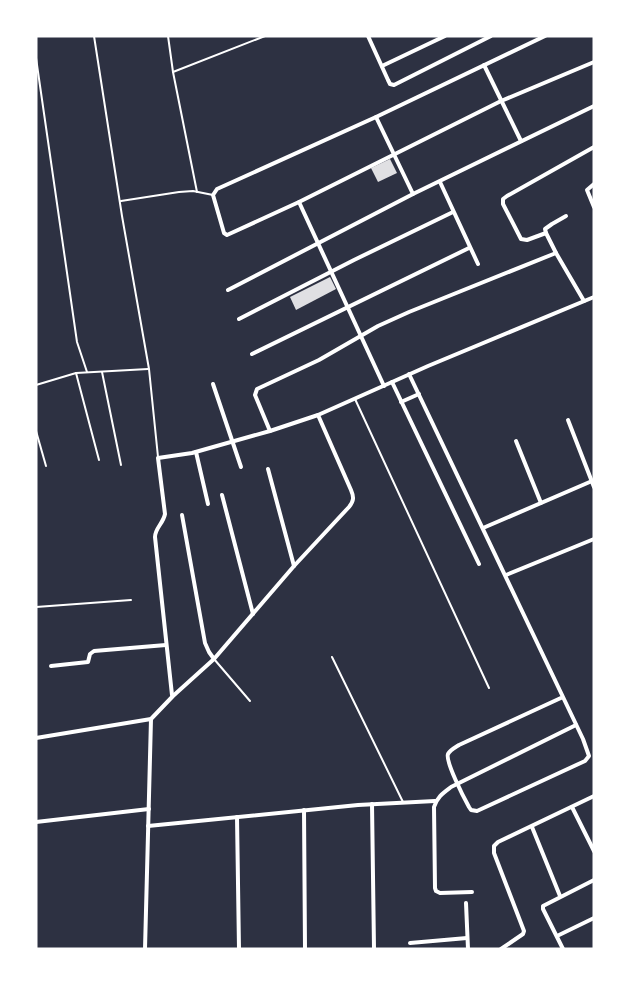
<svg xmlns="http://www.w3.org/2000/svg" width="630" height="985" viewBox="0 0 630 985" font-family="'Asap Condensed',sans-serif">
	<rect width="100%" height="100%" fill="#2d3142"/>
	<!-- building -->
	<g fill="#e0e0e3">
		<path d="M390,159l7,14 -19,9 -7,-14z"/>
		<path d="M330,277l6,12 -40,21 -6,-13z"/>
	</g>
	<g fill="none" stroke-linecap="round" stroke-linejoin="round">
		<!-- service -->
		<g stroke="#fff" stroke-width="2">
			<path d="M94,36l28,180 27,153 9,88"/>
			<path d="M168,36l5,36 24,120"/>
			<path d="M36,58l41,284 10,30"/>
			<path d="M173,72l92,-36"/>
			<path d="M121,201l58,-9 14,-1 20,4"/>
			<path d="M102,372l19,93"/>
			<path d="M76,373l23,87"/>
			<path d="M36,385l40,-12 72,-4"/>
			<path d="M355,399l134,289"/>
			<path d="M36,431l10,35"/>
			<path d="M36,607l95,-7"/>
			<path d="M332,657l71,145"/>
			<path d="M214,659l36,42"/>
		</g>
		<!-- minor -->
		<g stroke="#fff" stroke-width="4">
			<path d="M368,36l20,44 2,4 4,1 97,-49"/>
			<path d="M545,36l-169,81 -159,72 -4,6 11,38 3,2 72,-33 202,-101 93,-39"/>
			<path d="M484,65l37,76"/>
			<path d="M382,66l63,-30"/>
			<path d="M376,117l37,77"/>
			<path d="M440,182l38,82"/>
			<path d="M594,184l-7,6 7,17"/>
			<path d="M299,202l85,184"/>
			<path d="M546,233l-19,7 -6,-1 -18,-35v-5l4,-3 87,-49"/>
			<path d="M556,253l-10,-20 -1,-4 7,-5 14,-8"/>
			<path d="M228,290l185,-96 181,-88"/>
			<path d="M239,319l115,-59 99,-48"/>
			<path d="M252,354l217,-106"/>
			<path d="M409,374l174,365 6,17 -4,5 -108,50 -6,-1 -2,-3c-5,-9 -24,-46 -21,-53 2,-4 8,-7 11,-9l104,-48"/>
			<path d="M392,382l87,182"/>
			<path d="M213,384l28,83"/>
			<path d="M401,402l18,-8"/>
			<path d="M568,420l26,67"/>
			<path d="M270,431l-15,-36 2,-6 62,-29 59,-34 31,-14 147,-59 28,48"/>
			<path d="M516,441l25,62"/>
			<path d="M196,452l12,52"/>
			<path d="M268,469l26,97"/>
			<path d="M222,495l31,119"/>
			<path d="M182,515l23,128 4,9 5,7"/>
			<path d="M483,528l109,-47"/>
			<path d="M506,575l88,-36"/>
			<path d="M51,666l37,-4 2,-8 4,-3 72,-6"/>
			<path d="M172,695l-17,-158c0,-9 8,-13 10,-23l-7,-56 34,-5 78,-22 48,-16"/>
			<path d="M36,738l115,-19 22,-23 41,-37 80,-93 55,-59c5,-6 5,-10 2,-17l-33,-75 110,-49 166,-69"/>
			<path d="M372,804l2,145"/>
			<path d="M572,807l22,44"/>
			<path d="M304,810l1,139"/>
			<path d="M237,817l2,132"/>
			<path d="M36,822l113,-13"/>
			<path d="M148,826l210,-21 77,-4"/>
			<path d="M532,827l28,69"/>
			<path d="M472,892l-32,1 -4,-2 -1,-3 -1,-81c3,-10 9,-14 17,-20l125,-62"/>
			<path d="M466,903l2,46"/>
			<path d="M557,936l37,-18"/>
			<path d="M410,943l57,-5"/>
			<path d="M145,949l6,-230"/>
			<path d="M501,949l22,-15 1,-3 -30,-78v-7l4,-4 96,-46"/>
			<path d="M563,949l-20,-40v-3l51,-26"/>
		</g>
	</g>
	<!-- border -->
	<rect width="630" height="985" fill="none" stroke="#ffffff" stroke-width="75"/>
</svg>
